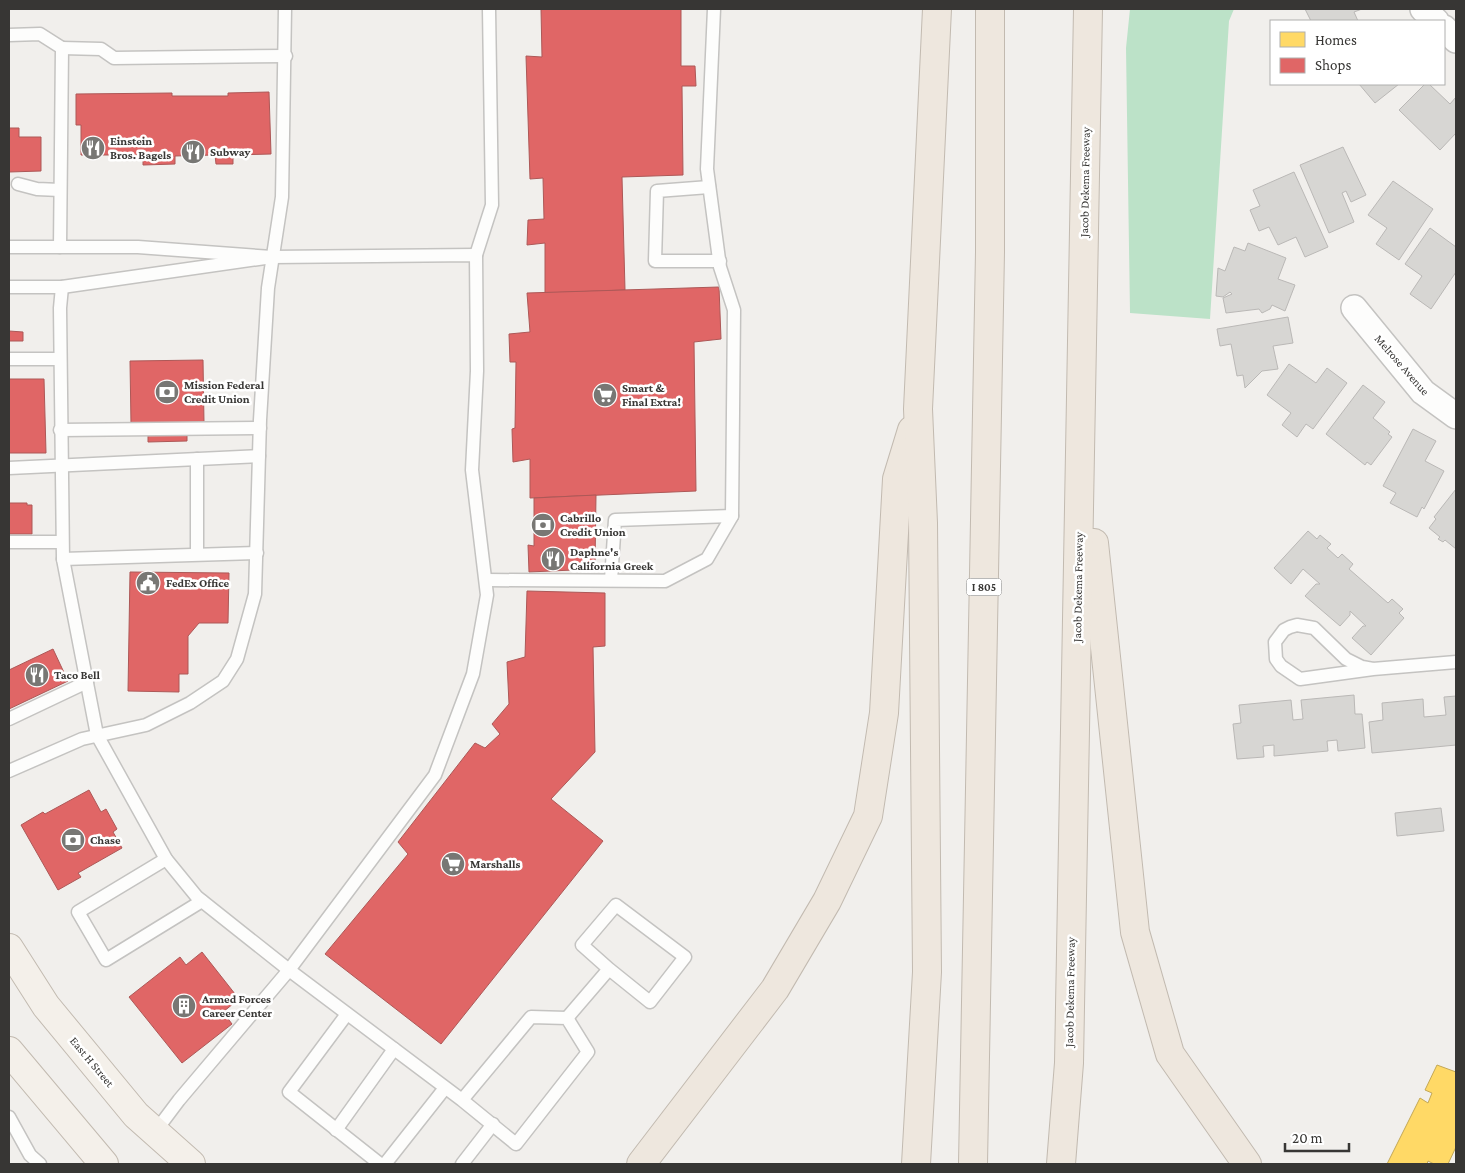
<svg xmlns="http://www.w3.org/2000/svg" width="1465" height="1173" viewBox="0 0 1465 1173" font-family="'Crimson Pro',serif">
	<rect width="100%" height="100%" fill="#f1efec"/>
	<!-- green -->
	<path fill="#bce2c8" d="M1130,9h104l-5,12 -19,298 -80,-6 -4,-265z"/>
	<!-- homes -->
	<path fill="#ffd966" stroke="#c3a857" d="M1437,1065l19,7v75l-8,17h-14l-6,-3 -1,3h-40l33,-66 8,5 4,-10 -7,-3z"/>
	<!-- shops -->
	<g fill="#e06666" stroke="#ad5857">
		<path d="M541,9h140v57h14l1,20h-14l1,89 -61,2 3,113 -80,3v-50l-18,2 1,-25 16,-1 -1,-41 -13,1 -4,-123 16,1z"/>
		<path d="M269,92l2,62 -38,1v9h-17l-1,-9 -40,1v8l-32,1v-10h-62v-30h-5v-31l96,-1v3h56v-3z"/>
		<path d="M9,128h10v9h22v34l-32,1z"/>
		<path d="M719,287l2,52 -27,3 2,149 -166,7v-39l-17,3 -1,-33 3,-1 1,-66h-6l-1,-28 21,-2 -3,-39z"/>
		<path d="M9,331l14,1v9h-14z"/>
		<path d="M203,360l1,63 -73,1 -1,-63z"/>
		<path d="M9,379h35l2,74h-37z"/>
		<path d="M187,423v18l-39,1v-18z"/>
		<path d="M596,495l-1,71h-22v4l-44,2 -1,-27 6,1v-48z"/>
		<path d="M9,503h18v2h5v29h-23z"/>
		<path d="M130,572l99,1 -1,50h-29l-11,13v38h-9v18l-51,-1z"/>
		<path d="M527,591l78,2v53l-12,1 2,105 -44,47 52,42 -162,203 -116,-90 83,-100 -10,-12 77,-99 10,5 15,-14 -8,-10 17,-20 -2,-42 18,-5z"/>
		<path d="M53,649l15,32 -59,28v-39z"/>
		<path d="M89,790l12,22 5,-3 11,20 -4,3 9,16 -44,25 3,4 -23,13 -37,-65 22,-13 2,2z"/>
		<path d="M202,952l37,47 -16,13 9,12 -50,39 -53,-66 51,-40 6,8z"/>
	</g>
	<!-- building -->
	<g fill="#d7d6d3" stroke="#bab8b6">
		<path d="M1305,9h57l-8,3 4,9h-47z"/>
		<path d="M1359,84h40l-24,19z"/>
		<path d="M1425,84h4l21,20 6,-7v36l-16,17 -41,-40z"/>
		<path d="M1343,147l23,48 -15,7 -5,-11 -4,2 12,29 -25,11 -29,-68z"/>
		<path d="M1294,172l34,75 -23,10 -9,-20 -18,8 -9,-18 -10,4 -9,-21 10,-4 -7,-16z"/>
		<path d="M1393,181l40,28 -34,51 -23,-16 11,-16 -19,-13z"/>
		<path d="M1430,228l26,19v25l-25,37 -21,-15 12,-18 -17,-12z"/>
		<path d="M1248,243l38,15 -8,21 17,6 -10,26 -13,-6 -2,4 -8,4 -3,-4 -33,4 -3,-15 9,-4 -2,-2 -7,5 -7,-1 2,-28 7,3 9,-24 11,4z"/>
		<path d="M1288,317l5,26 -20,3 5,23 -16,2 -17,17 -2,-13 -6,1 -6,-32 -11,2 -3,-17z"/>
		<path d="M1289,364l27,19 11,-15 20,15 -34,46 -7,-5 -9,13 -15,-12 9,-12 -24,-18z"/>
		<path d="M1363,385l22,17 -12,16 17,14 -2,2 4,3 -21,28 -4,-3 -2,3 -39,-31z"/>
		<path d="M1413,429l23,12 -11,20 19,10 -20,38 -2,-2 -5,10 -27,-14 6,-10 -13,-7z"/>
		<path d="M1456,489v60l-11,-9 -2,2 -5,-3 2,-2 -11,-9 7,-9 -2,-2z"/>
		<path d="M1308,531l9,8 3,-4 11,9 -4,4 11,10 4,-4 11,10 -4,5 39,34 4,-4 11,10 -4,4 5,5 -33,37 -19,-17 11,-12h3l-16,-15v4l-10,11 -35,-30 11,-12h4l-17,-15 -12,15 -17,-16z"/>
		<path d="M1354,695l1,19h7l3,34 -27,3 -1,-11 -10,1 1,10 -54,5v-11l-11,1 1,11 -27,2 -4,-35 8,-1 -2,-18 52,-5 2,20 10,-1 -2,-19z"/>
		<path d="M1456,696v49l-84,8 -3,-31 14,-2 -1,-17 41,-4 1,18 22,-2 -2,-18z"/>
		<path d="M1441,808l3,23 -47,5 -2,-23z"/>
	</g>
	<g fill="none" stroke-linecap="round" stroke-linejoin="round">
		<!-- service casing -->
		<g stroke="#c4c3c1" stroke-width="15">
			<g id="service">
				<path d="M9,35l31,-1 22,14 -2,199"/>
				<path d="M62,48l39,1 13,9 172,-2"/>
				<path d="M18,184l19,5 23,1"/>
				<path d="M709,187l-52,4 -2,70h65"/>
				<path d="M9,247h129l134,10 -210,30h-53"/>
				<path d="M476,255l16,-50 -3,-196"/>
				<path d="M62,287l-2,21 3,251 34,176 69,124 31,38 92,73 173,130 54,44 72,-92 -21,-34 -36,-1 -69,83"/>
				<path d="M9,359h51"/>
				<path d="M60,430l200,-2"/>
				<path d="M9,468l250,-12"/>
				<path d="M9,542h53"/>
				<path d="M197,554v-95"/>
				<path d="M63,559l194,-6"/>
				<path d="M486,580l179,1 42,-22 25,-43 2,-206 -14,-43 -13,-98 7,-160"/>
				<path d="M611,580l4,-60 117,-4"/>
				<path d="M1373,669l-11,-2 -16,-8 -32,-31 -17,-3 -7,2 -6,3 -9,12 1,17 5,7 19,13 73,-10 83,-7"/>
				<path d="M9,719l78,-37"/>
				<path d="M9,771l73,-32 64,-14 44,-22 33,-22 14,-22 18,-65 5,-174 8,-132 14,-91 3,-188"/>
				<path d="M166,859l-88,53 28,48 96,-59"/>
				<path d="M347,1014l-58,78 91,72"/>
				<path d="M567,1018l42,-49 -27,-24 34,-40 69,52 -35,45 -41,-33"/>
				<path d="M9,1117l21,38 10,9"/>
				<path d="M336,1130l58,-81"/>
				<path d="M155,1132l24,-32 110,-130 146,-195 38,-101 14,-79 -15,-125 5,-99 -1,-116 -204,2"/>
				<path d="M385,1164l60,-76"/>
				<path d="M462,1164l31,-40"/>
			</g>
		</g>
		<!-- minor casing -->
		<g stroke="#c4c3c1" stroke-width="28">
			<g id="minor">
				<path d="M1423,9l13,12"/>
				<path d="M1444,28l12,12"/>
				<path d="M1354,308l69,84 33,24"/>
			</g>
		</g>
		<!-- primary casing -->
		<g stroke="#c2bab0" stroke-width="30">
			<g id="primary">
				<path d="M9,948l37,58 90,109 55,49"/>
				<path d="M9,1051l95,113"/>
			</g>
		</g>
		<!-- motorway casing -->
		<g stroke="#c2bab0" stroke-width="30">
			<g id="motorway">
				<path d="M1094,543l41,389 35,122 77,110"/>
				<path d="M641,1164l134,-175 52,-88 41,-85 16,-103 13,-234 15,-49"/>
				<path d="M916,1164l11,-192 -4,-449 -5,-114 19,-400"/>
				<path d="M973,1164l17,-912v-243"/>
				<path d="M1061,1164l8,-101 19,-1054"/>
			</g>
		</g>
		<!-- service -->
		<use href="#service" stroke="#fdfdfc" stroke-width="12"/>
		<!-- minor -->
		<use href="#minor" stroke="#fdfdfc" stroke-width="25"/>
		<!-- primary -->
		<use href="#primary" stroke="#f4f0ea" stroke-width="28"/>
		<!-- motorway -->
		<use href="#motorway" stroke="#eee7de" stroke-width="28"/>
	</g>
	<!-- icons -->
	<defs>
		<g id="restaurant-disc" transform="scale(1.25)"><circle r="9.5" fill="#787774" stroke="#fff"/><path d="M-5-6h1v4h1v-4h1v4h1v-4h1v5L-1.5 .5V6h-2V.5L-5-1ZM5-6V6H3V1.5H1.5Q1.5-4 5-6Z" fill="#fff"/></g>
		<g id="bank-disc" transform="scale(1.25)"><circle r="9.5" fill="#787774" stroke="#fff"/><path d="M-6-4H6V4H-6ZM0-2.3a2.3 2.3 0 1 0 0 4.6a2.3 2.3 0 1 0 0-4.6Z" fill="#fff"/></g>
		<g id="supermarket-disc" transform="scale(1.25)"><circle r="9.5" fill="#787774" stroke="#fff"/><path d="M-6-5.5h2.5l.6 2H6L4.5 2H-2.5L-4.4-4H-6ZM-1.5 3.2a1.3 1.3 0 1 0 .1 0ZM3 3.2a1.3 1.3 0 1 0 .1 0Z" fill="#fff"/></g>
		<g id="civic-disc" transform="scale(1.25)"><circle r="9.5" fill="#787774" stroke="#fff"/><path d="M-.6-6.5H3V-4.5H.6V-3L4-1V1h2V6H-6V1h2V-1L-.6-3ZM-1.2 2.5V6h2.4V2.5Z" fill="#fff"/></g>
		<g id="building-disc" transform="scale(1.25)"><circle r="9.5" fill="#787774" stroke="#fff"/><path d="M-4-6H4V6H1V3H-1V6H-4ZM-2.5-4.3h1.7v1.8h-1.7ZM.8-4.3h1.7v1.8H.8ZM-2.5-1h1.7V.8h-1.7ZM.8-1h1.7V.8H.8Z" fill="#fff"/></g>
	</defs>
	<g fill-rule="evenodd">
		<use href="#restaurant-disc" x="93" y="148"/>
		<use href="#restaurant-disc" x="193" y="152"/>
		<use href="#bank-disc" x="167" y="392"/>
		<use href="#supermarket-disc" x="605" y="395"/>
		<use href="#bank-disc" x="543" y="525"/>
		<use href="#restaurant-disc" x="553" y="559"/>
		<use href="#civic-disc" x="148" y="583"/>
		<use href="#restaurant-disc" x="37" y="675"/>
		<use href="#bank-disc" x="73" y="840"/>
		<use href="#supermarket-disc" x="453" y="864"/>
		<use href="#building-disc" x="184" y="1006"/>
	</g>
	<g text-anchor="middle" stroke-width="5" stroke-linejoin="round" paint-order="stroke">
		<!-- shield labels -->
		<rect fill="#fff" stroke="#737271" stroke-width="1" x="966.5" y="578.5" width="35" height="17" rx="4"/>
		<g font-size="11" font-weight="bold" fill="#373634">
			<text x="984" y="591">I 805</text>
		</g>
		<!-- poi labels -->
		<g font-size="12" font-weight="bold" fill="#373634" stroke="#fff" text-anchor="start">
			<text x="110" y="145">Einstein<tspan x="110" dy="14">Bros. Bagels</tspan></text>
			<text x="210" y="156">Subway</text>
			<text x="184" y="389">Mission Federal<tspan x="184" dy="14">Credit Union</tspan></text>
			<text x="622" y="392">Smart &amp;<tspan x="622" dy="14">Final Extra!</tspan></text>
			<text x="560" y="522">Cabrillo<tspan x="560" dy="14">Credit Union</tspan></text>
			<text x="570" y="556">Daphne's<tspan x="570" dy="14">California Greek</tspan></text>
			<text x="166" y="587">FedEx Office</text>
			<text x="54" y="679">Taco Bell</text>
			<text x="90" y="844">Chase</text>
			<text x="470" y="868">Marshalls</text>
			<text x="202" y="1003">Armed Forces<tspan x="202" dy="14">Career Center</tspan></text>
		</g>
		<!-- street labels -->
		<g font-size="12" fill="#373634" stroke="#fff">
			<text transform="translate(1085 182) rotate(-89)" y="4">Jacob Dekema Freeway</text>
			<text transform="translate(1402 365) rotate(49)" y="4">Melrose Avenue</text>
			<text transform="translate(1078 587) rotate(-89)" y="4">Jacob Dekema Freeway</text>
			<text transform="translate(1070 992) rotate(-89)" y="4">Jacob Dekema Freeway</text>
			<text transform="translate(92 1062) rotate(50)" y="4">East H Street</text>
		</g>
	</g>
	<!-- border -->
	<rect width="1465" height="1173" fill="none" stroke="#373634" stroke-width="20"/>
	<!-- legend -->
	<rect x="1270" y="20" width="175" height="65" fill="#ffffff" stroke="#afafae"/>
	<rect x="1280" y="32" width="25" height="15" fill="#ffd966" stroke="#afafae"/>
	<text x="1315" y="45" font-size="15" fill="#373634">Homes</text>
	<rect x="1280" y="58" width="25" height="15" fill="#e06666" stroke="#afafae"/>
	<text x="1315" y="70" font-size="15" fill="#373634">Shops</text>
	<!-- scale -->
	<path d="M1285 1143v8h64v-8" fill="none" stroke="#373634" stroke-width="2.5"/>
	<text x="1292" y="1143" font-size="15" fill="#373634" stroke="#ffffff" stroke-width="4" paint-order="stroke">20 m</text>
</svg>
